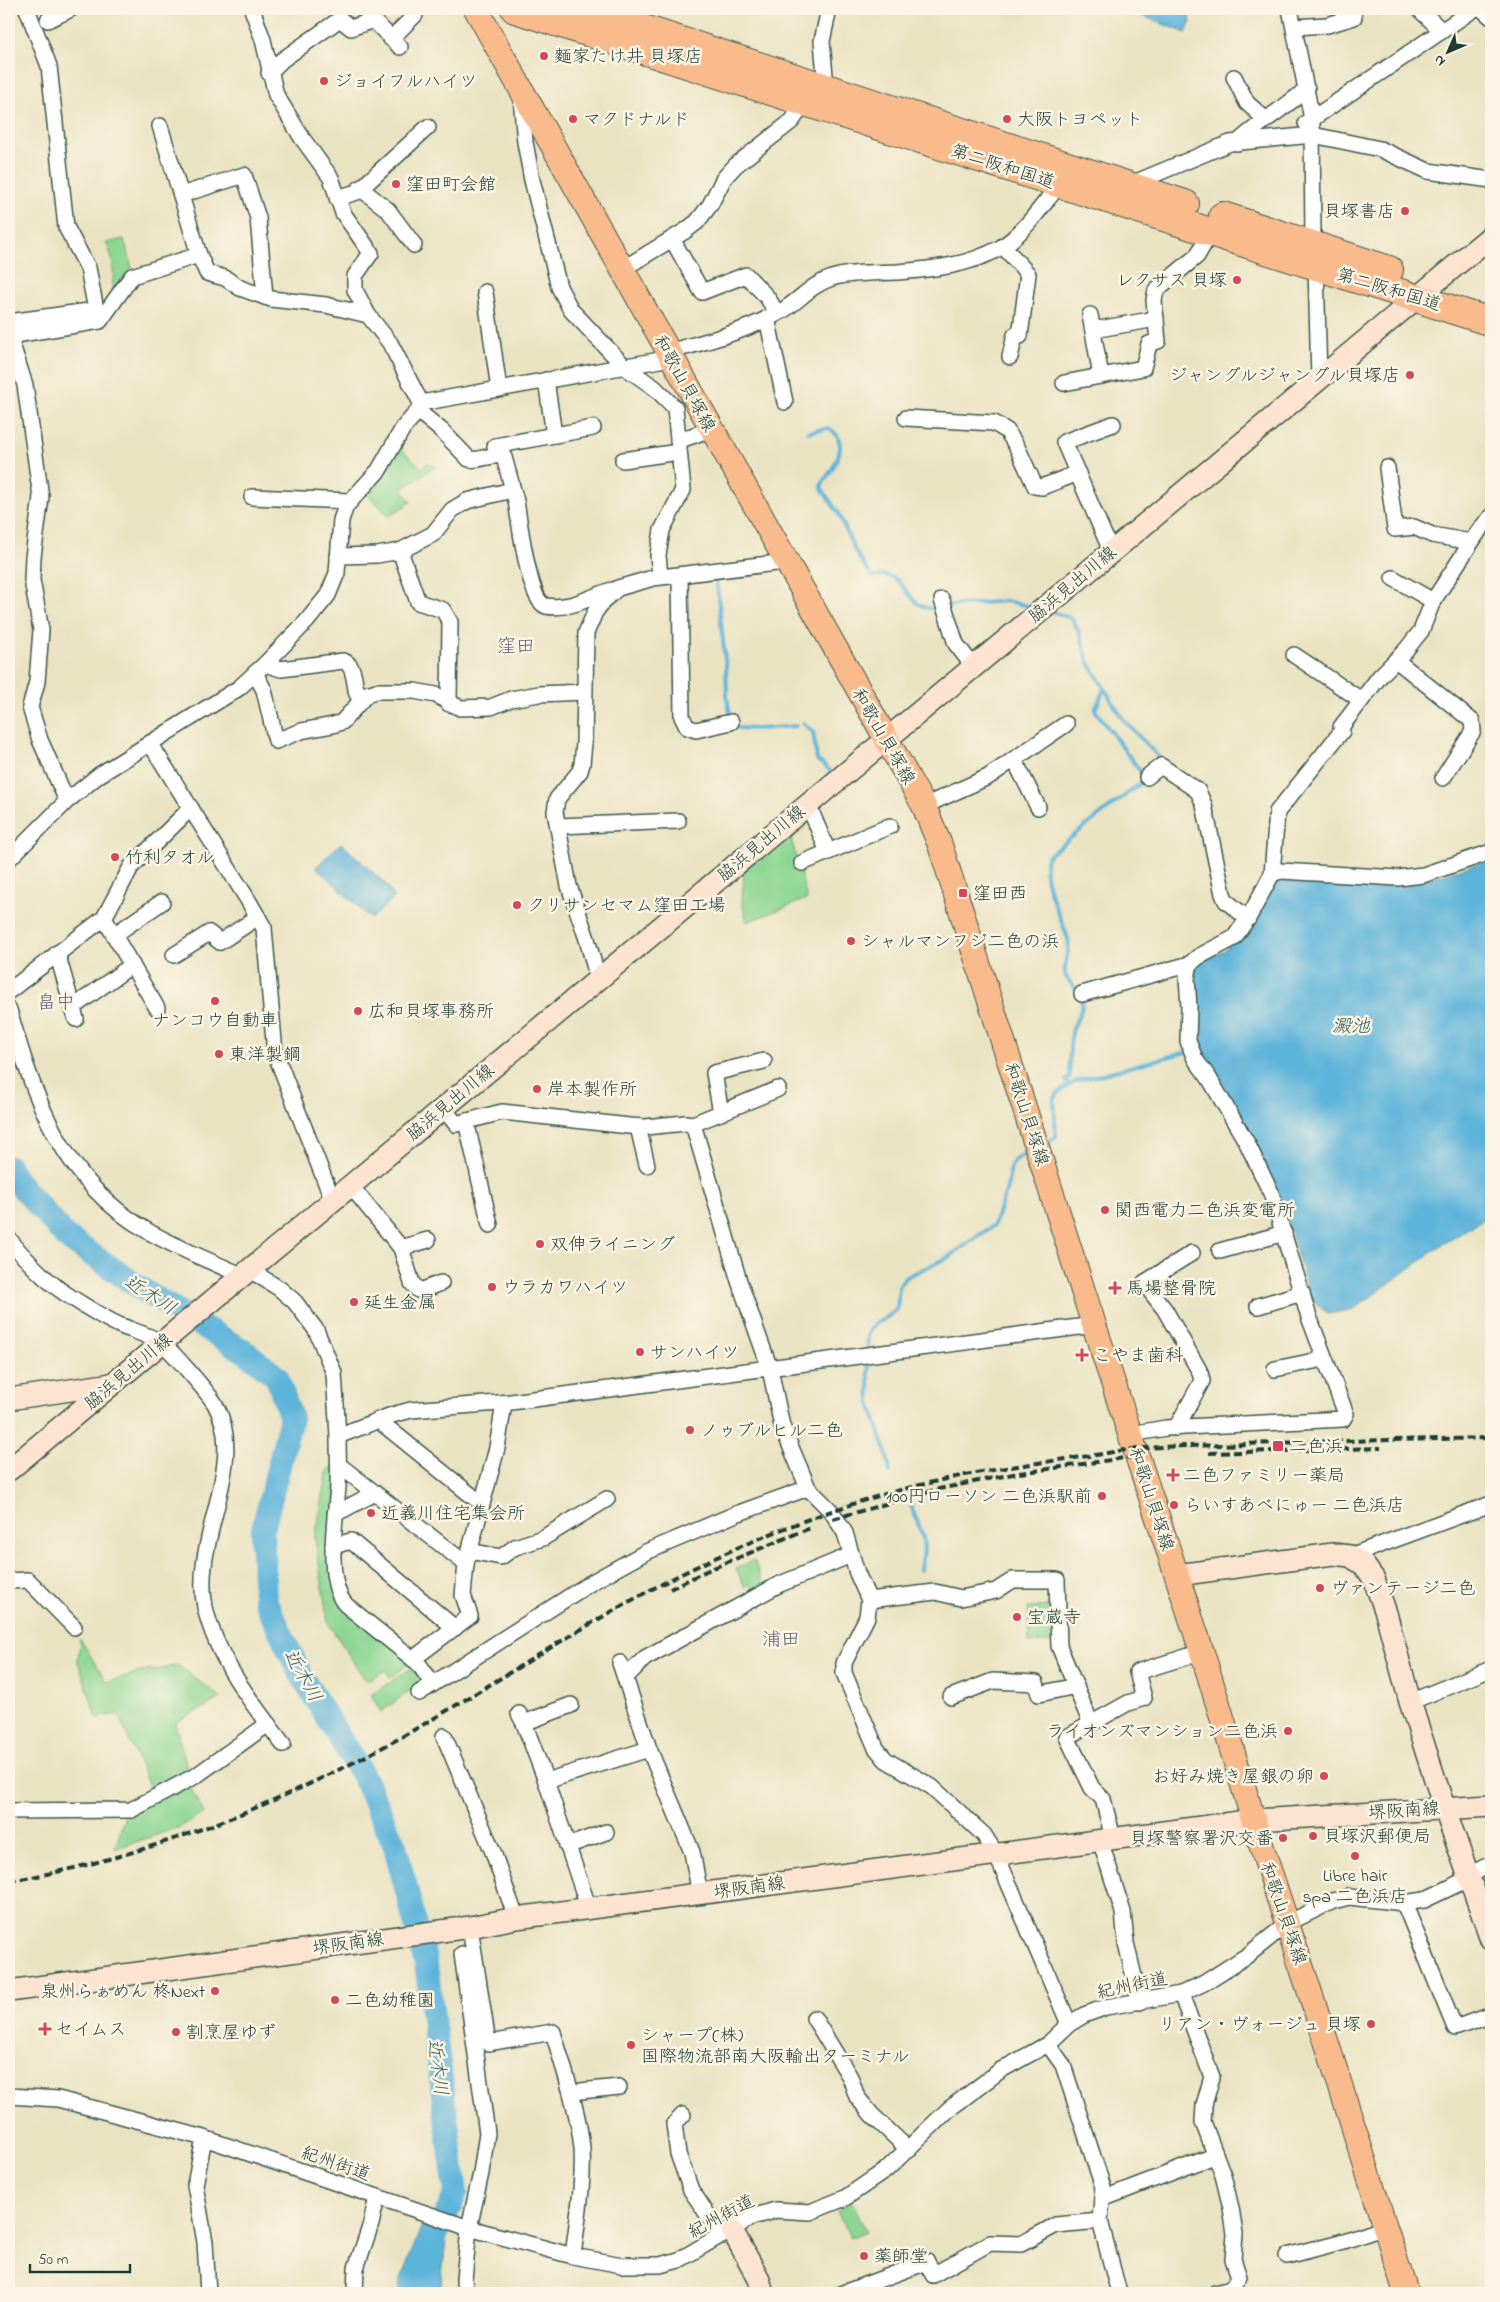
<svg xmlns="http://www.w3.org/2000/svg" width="1500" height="2302" viewBox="0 0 1500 2302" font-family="'Indie Flower','Klee One',sans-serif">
	<rect width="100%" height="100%" fill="#fcf5e5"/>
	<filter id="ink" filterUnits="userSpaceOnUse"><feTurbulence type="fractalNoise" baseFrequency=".02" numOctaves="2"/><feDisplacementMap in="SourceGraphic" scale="10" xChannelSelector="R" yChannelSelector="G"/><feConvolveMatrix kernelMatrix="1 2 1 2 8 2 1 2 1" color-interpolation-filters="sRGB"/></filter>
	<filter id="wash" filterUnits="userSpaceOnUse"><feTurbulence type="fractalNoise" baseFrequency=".0096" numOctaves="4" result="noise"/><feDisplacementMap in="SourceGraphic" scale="20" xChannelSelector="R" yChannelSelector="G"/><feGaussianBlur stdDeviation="1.12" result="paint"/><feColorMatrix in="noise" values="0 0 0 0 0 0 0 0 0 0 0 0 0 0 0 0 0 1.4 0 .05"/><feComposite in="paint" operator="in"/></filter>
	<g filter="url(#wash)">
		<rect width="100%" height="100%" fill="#eae3c2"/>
		<!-- green -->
		<g fill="#8cd692" stroke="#568a63">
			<path d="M124,239l8,29 -21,24c4,-16 3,-34 -5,-49z"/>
			<path d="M399,447l23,21 7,-6 6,5 -33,22 9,13 -22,14 -23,-23z"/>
			<path d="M789,830l18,69 -60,23 -5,-19 2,-33z"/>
			<path d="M336,1466l-1,124 76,72 -21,16 -4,-8 -20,11 -38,-58 -13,-85 13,-69z"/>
			<path d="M754,1560l9,24 -11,5 -2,-5 -5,3 -9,-18z"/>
			<path d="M1052,1606l2,36 -25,1 -1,-35z"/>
			<path d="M80,1639l27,43 43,-13 3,2 25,-6 43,33 -46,25 14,52 1,12 14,26 -24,14 -65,22 13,-45 24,-11 -34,-79 -21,4 -19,-56z"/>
			<path d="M413,1667l10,14 -42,31 -10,-17z"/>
			<path d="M852,2202l14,29 -16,7 -13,-28z"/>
		</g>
		<!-- water -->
		<g fill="#5db4da" stroke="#3e7887">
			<path d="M1125,9h62l4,13 -5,11z"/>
			<path d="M341,843l46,42 7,13 -23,21 -55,-52z"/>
			<path d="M1491,861v353l-49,31 -88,64 -26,5 -19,-18 -20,-71 -40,-92 -27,-51 -19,-18 -9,-13 -1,-74 4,-14 27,-12 48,-64 14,-8 99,6 35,-4 62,-19z"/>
			<path d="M423,2223l24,7 -7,63h-42l2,-12z"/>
		</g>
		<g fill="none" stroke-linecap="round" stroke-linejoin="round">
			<!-- stream -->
			<g stroke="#5db4da" stroke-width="4">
				<path d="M808,432l21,-4c24,15 3,41 -8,58 5,12 15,21 20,33 10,22 15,39 32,58 37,-12 29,38 69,31"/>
				<path d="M716,578l10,89 1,30 4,22"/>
				<path d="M948,606l58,-5 27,6"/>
				<path d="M1052,611l20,8 7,13 10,31 34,56 41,44"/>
				<path d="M803,723l10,9 4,28 16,13"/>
				<path d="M738,728l20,1 38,-3"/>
				<path d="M1078,992c-3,-5 -9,-10 -12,-15 -5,-13 6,-26 2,-38 -6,-21 -32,-66 -19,-84l97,-76 -51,-69 9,-21"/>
				<path d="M1069,1084l-3,-4 4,-3c-1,-15 -1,-29 2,-44 2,-13 13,-21 9,-35"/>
				<path d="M1044,1145l12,-8 -2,-38 5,-7 17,-11 111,-29"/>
				<path d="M868,1351c-3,-33 11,-24 28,-41 5,-13 -2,-23 10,-33l41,-19 47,-33 13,-37 4,-22 4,-6 14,-9"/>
				<path d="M868,1358l2,45 17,52 3,18"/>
				<path d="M911,1506c10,25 18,37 9,64"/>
			</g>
			<!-- river -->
			<path stroke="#5db4da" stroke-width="24" d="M9,1167l5,11 52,59 83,57 98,59 30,24 14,41 -29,115 3,67 36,75 62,101 32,70 31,118 30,229 -47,100"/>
		</g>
	</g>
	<g filter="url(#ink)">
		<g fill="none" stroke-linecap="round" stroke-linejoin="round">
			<!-- street casing -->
			<g stroke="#3d5649" stroke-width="18">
				<g id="street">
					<path d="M1290,9l22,110 1,126"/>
					<path d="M1419,9l23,22"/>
					<path d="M1482,9l9,8"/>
					<path d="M48,20l23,-11"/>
					<path d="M1294,27l33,-2 27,-8"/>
					<path d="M391,39l24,-24"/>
					<path d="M269,73l13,-13 58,-41 11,9 22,-8 27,27"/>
					<path d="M1234,77l13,26 18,16"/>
					<path d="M826,87l-4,-46 7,-32"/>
					<path d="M521,97l4,45 7,38 27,107 12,23 54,57 30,21 20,20 8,82 -21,40 -4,25 2,22"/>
					<path d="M1306,123l168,-114"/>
					<path d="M1237,143c22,-20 47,-35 70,-54"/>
					<path d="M1129,185l101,-42 83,-8 67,14 48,22 63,9"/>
					<path d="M360,188l28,22 26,35"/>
					<path d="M181,195l63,-20 14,43 7,79"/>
					<path d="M337,198l20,-6 71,-65"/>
					<path d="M672,239l30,53 44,-17 21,22 10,16"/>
					<path d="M1003,246l25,28 -8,62 -5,-1 -5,22"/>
					<path d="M199,255l8,18 18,5 15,10 31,11 55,6 42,10"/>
					<path d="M1316,267l3,112"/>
					<path d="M621,270l64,-39 12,-9 13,-17 14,-27 12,-13 56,-44 13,-19"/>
					<path d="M485,292l14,97"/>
					<path d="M1090,315l11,61"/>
					<path d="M767,318l18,84"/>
					<path d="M9,322l87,-12 -8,-42 -22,-41 -17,-161 -22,-57"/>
					<path d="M1093,330l63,-11"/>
					<path d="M9,335l16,50 16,112 -8,60 -1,23 9,50 -4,52 -7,25 10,33 27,61"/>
					<path d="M9,336l91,-15 32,-45 67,-21 -39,-129"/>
					<path d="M667,352c39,-10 80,-21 115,-41 18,-11 30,-27 50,-33 17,-6 46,-5 65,-6 35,-3 71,-6 103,-24 24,-14 42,-43 60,-64"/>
					<path d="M546,380l8,55"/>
					<path d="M1064,383l79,-15 6,-24 9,-3 -4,-41 2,-10 41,-34 14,-24"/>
					<path d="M421,403l250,-45"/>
					<path d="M418,411l24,20 27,28c12,3 23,-7 35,-2 4,15 8,29 12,44 3,17 13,101 30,105 25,4 43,-9 66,-16"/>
					<path d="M906,418l88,5 13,8 10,16 18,39 7,1 36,-14"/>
					<path d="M678,441l33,-12"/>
					<path d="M497,454l-2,-8 98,-18"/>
					<path d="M623,460l56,-8"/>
					<path d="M1387,468l8,61 19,-2 18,8 39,7"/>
					<path d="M252,497l98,4"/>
					<path d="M400,551l18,51 25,8 7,12 -1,82"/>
					<path d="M1111,551l-47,-109 49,-18"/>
					<path d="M338,556l39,-1 23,-4 33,-17 19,-24 15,-9 45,-11"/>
					<path d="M680,575l2,142 5,10 9,3 35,-8"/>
					<path d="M1393,578l40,23"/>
					<path d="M942,600l14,44 17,22"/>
					<path d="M1294,655l67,45"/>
					<path d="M1396,660l76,61 1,10 -30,47"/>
					<path d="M265,664l16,5 62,-8c12,3 11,22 14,33h10"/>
					<path d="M255,673l9,17 12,51 25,-10 32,-6 9,-3 25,-28 9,-3h38l22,4 24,13 31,-1 20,-8 28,-5 45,-2"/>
					<path d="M150,743l98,157 16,28 11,125 58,148"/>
					<path d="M1014,759l24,48"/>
					<path d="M1147,777l14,-11 37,25 6,14 19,89 3,7 22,18"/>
					<path d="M808,804l20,48"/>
					<path d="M924,806l64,-29 78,-53"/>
					<path d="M558,826l120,-5"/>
					<path d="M9,859l58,-58 32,-26 140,-87 26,-24 42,-43 21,-26 9,-22 4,-53 5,-14 33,-36 24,-42 15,-17 3,-8 -31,-60 -22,-28 -13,-25v-14l16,-23 -28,-40 -12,-35 -29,-40 -26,-43 -13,-55 -11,-31"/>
					<path d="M802,863l88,-37"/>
					<path d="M1272,874l5,-62 65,-81 -1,-4 39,-51 25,-25 16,-20 12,-30 47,-72 11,-12"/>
					<path d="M104,918l53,90"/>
					<path d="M114,935l48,-33"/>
					<path d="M57,953l19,66"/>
					<path d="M174,955l35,-22 11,9 38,-25"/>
					<path d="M598,979l-11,-40 -18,-53 -14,-74 2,-13 23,-28 2,-7 2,-21 2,-110 9,-21 9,-12 14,-12 35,-10 132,-16"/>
					<path d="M9,991l95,-73 27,-51 60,-59"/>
					<path d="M1082,994l108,-30"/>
					<path d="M72,1008l60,-43"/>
					<path d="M9,1010c25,88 53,171 137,220 30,18 65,31 97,46"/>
					<path d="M443,1108l13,16 46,-12 127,14 16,1 40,-4 8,1 85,-35"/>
					<path d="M721,1113l-7,-40 50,-12"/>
					<path d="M466,1121l24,104"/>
					<path d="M693,1124l46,157 31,88 12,57 26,62 24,24 13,21 12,40 12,27 -2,17 -23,46v10l32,75 10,12 46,27 52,48 12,19 73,170"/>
					<path d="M638,1127l9,38"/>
					<path d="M351,1186l50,62 11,35 6,7h5l18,-7"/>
					<path d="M9,1239c16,20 36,41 57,55 17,11 37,24 55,32 13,5 27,9 39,16 8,4 49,52 55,62 34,59 -24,136 -10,203 11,50 47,97 78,137"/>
					<path d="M401,1248l27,-8"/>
					<path d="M1220,1251l64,-18"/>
					<path d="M250,1270l30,19 15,13 21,28 18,43 4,63"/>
					<path d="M1258,1306l44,-13"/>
					<path d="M1275,1369l49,-10"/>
					<path d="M378,1420l104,84"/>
					<path d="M1176,1428l26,-47 -2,-9 -35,-62 -21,-27 48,-30"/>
					<path d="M1131,1434l35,-6 177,-9 3,-5 -37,-97 -38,-124 -24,-50 -38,-65 -14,-19 -7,-18 1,-34 -2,-29 3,-14 8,-7 36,-19 16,-23 22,-41 9,-3 117,7 25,-3 68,-23"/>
					<path d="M339,1465l127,99"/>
					<path d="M335,1514l40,-21"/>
					<path d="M333,1546l18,-5 104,87"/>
					<path d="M469,1551l32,6 14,-10 28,-9 64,-39"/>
					<path d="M1350,1556l141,-52"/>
					<path d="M9,1581l19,-1 46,47"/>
					<path d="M869,1600l66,-8 26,6 35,-7 17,-11h44l2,66 32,78"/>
					<path d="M413,1659l57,-43 -7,-21 3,-31 31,-116 7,-45"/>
					<path d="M620,1663l29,86 43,103 8,42"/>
					<path d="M626,1677l19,-19 133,-73 73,-30"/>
					<path d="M433,1684l-15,-21 -72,-58c-22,-23 -10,-89 -8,-119 1,-17 0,-34 0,-50l54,-21 19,-5 100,-8 583,-77"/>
					<path d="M419,1693l173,-111 54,-30 90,-38 72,-26"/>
					<path d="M951,1697l42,-16 43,2 3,11 37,-8"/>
					<path d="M1410,1702l81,-33"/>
					<path d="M519,1714l5,9 22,58 43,128"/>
					<path d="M524,1723l47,-18"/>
					<path d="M444,1736l49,116 23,66"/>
					<path d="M546,1781l103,-32"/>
					<path d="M9,1811l122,-1 66,-35 71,-51"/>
					<path d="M1113,1838l-10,-39 -11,-11 -25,-51 61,-34 16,-5 -7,-26 65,-20"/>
					<path d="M1100,1840l23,72 3,31 14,59"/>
					<path d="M567,1846l39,-14"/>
					<path d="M1404,1903l51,125 36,-13"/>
					<path d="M470,1927l18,116 65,-11c11,38 25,77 29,116 2,36 -5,73 -9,108"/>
					<path d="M462,1954l25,179 -6,40 -12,55 -5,51 1,14"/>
					<path d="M1181,1994l31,83 -8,28 -1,17 20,53 8,33 4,26 -2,25 6,18 -8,12"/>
					<path d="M814,2018l36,59 7,20 15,18 37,35"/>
					<path d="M1048,2044l15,21 40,122 -3,34 19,72"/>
					<path d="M571,2092l48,-5"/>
					<path d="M9,2096l49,3 146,39 265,90 104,28 49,9h38l19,-5 73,-43 24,-7 34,2 35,-14 41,-28 63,-61 52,-39 47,-26 21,-20 15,-9 22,-8 75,-13 23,-11 44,-28 40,-32 45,-22 16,-4 55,6 20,-3 38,-18 17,-12 8,-4 4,1"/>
					<path d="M683,2115l-9,9 4,30 13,36 31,46"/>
					<path d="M204,2138l-9,47 10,57 3,51"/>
					<path d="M1102,2199l112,-43"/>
					<path d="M1287,2256l57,-15 41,-14"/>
					<path d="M355,2293l1,-25 15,-44 6,-27"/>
					<path d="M843,2293l84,-31 6,13 57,-32 31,1 35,-19 44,-4"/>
					<path d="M1215,2293l16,-4 1,4"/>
				</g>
			</g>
			<!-- secondary casing -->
			<g stroke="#3d5649" stroke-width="24">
				<g id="secondary">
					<path d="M9,1399l103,-15"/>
					<path d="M9,1470l1482,-1234"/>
					<path d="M1177,1575l156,-21 17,2 14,9 10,14 12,34 24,89 34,105 47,132"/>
					<path d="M9,1991l461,-64 46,-9 738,-98 237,-14"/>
					<path d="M732,2230l27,49 4,14"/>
				</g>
			</g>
			<!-- primary casing -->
			<g stroke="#3d5649" stroke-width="26">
				<path id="primary" d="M476,9l448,797 16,39 154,480 108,327 61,199 65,196 78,246"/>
			</g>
			<!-- highway casing -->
			<g stroke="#3d5649" stroke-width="30">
				<g id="highway">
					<path d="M515,9l976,313"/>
					<path d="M582,9l603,195"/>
					<path d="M1223,216l166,54"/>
				</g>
			</g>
			<!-- street -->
			<use href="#street" stroke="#fff" stroke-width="15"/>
			<!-- secondary -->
			<use href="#secondary" stroke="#fde4d1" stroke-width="21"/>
			<!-- primary -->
			<use href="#primary" stroke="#fabb8c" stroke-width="24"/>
			<!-- highway -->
			<use href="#highway" stroke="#fabb8c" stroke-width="28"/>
			<!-- rail -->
			<g stroke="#1f3d34" stroke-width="4" stroke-dasharray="8 4" stroke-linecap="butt">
				<path d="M1209,1453l172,-5"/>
				<path d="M833,1519l101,-29 79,-16 118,-17"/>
				<path d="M670,1589l36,-18 104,-43"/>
				<path d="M9,1881c130,-21 262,-74 378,-136 106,-58 205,-129 315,-181 72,-34 154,-65 231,-82 51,-12 103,-19 156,-26 15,-2 31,-6 47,-7 28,-3 58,-3 86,-4 90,-4 180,-5 269,-7"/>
			</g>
		</g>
	</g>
	<!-- markers -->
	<g fill="#d1495b" stroke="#fcf5e5" stroke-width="2">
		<circle cx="544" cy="56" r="5"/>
		<circle cx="324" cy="81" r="5"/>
		<circle cx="573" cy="119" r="5"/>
		<circle cx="1007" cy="119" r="5"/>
		<circle cx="396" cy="184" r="5"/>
		<circle cx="1405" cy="211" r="5"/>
		<circle cx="1237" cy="280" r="5"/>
		<circle cx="1410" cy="375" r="5"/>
		<circle cx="115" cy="857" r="5"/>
		<rect x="958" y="888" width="10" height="10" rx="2.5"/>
		<circle cx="517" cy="905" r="5"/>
		<circle cx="851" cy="941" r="5"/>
		<circle cx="215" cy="1001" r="5"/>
		<circle cx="358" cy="1011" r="5"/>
		<circle cx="219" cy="1054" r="5"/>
		<circle cx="537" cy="1089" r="5"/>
		<circle cx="1105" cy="1210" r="5"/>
		<circle cx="540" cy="1244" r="5"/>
		<circle cx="492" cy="1287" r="5"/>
		<path d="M1112.5 1280.5h5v5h5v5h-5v5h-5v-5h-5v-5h5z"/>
		<circle cx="354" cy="1302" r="5"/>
		<circle cx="640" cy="1352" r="5"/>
		<path d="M1079.5 1347.5h5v5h5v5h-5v5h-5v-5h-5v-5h5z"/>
		<circle cx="690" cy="1430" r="5"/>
		<rect x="1272" y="1440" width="12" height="12" rx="2.5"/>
		<path d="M1170.5 1467.5h5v5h5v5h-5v5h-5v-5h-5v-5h5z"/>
		<circle cx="1102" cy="1496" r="5"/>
		<circle cx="1174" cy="1505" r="5"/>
		<circle cx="371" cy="1513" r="5"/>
		<circle cx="1320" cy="1588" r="5"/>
		<circle cx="1017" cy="1617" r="5"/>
		<circle cx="1288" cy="1731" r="5"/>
		<circle cx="1324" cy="1776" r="5"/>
		<circle cx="1313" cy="1836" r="5"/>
		<circle cx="1283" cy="1838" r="5"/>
		<circle cx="1355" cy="1856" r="5"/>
		<circle cx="215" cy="1991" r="5"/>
		<circle cx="335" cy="2000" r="5"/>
		<circle cx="1371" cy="2024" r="5"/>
		<path d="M42.5 2021.5h5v5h5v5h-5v5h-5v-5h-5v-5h5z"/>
		<circle cx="176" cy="2032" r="5"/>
		<circle cx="631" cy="2045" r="5"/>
		<circle cx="864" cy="2256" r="5"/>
	</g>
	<g text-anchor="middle" stroke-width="5" stroke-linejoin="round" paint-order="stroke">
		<!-- poi labels -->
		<g font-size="18" fill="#1f3d34" stroke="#fcf5e5" text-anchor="start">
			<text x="554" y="62">麵家たけ井 貝塚店</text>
			<text x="334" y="87">ジョイフルハイツ</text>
			<text x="583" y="125">マクドナルド</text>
			<text x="1017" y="125">大阪トヨペット</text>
			<text x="406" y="190">窪田町会館</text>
			<text x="1395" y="217" text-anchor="end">貝塚書店</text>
			<text x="1227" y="286" text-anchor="end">レクサス 貝塚</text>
			<text x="1400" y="381" text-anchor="end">ジャングルジャングル貝塚店</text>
			<text x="125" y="863">竹利タオル</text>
			<text x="973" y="899">窪田西</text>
			<text x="527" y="911">クリサンセマム窪田工場</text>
			<text x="861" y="947">シャルマンフジ二色の浜</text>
			<text x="368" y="1017">広和貝塚事務所</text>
			<text x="215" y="1026" text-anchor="middle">ナンコウ自動車</text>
			<text x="229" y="1060">東洋製鋼</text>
			<text x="547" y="1095">岸本製作所</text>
			<text x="1115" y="1216">関西電力二色浜変電所</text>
			<text x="550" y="1250">双伸ライニング</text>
			<text x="502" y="1293">ウラカワハイツ</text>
			<text x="1126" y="1294">馬場整骨院</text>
			<text x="364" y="1308">延生金属</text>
			<text x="650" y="1358">サンハイツ</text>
			<text x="1093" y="1361">こやま歯科</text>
			<text x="700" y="1436">ノゥブルヒル二色</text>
			<text x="1289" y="1452">二色浜</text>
			<text x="1183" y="1481">二色ファミリー薬局</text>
			<text x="1092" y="1502" text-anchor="end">100円ローソン 二色浜駅前</text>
			<text x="1184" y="1511">らいすあべにゅー 二色浜店</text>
			<text x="381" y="1519">近義川住宅集会所</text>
			<text x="1330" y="1594">ヴァンテージ二色</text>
			<text x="1027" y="1623">宝蔵寺</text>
			<text x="1278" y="1737" text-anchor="end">ライオンズマンション二色浜</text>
			<text x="1314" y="1782" text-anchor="end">お好み焼き屋銀の卵</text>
			<text x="1323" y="1842">貝塚沢郵便局</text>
			<text x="1273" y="1844" text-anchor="end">貝塚警察署沢交番</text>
			<text x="1355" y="1881" text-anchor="middle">Libre hair<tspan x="1355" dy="21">spa 二色浜店</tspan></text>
			<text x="205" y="1997" text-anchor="end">泉州らぁめん 柊Next</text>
			<text x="345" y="2006">二色幼稚園</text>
			<text x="1361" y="2030" text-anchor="end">リアン・ヴォージュ 貝塚</text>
			<text x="55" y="2035">セイムス</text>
			<text x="186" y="2038">割烹屋ゆず</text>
			<text x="641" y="2041">シャープ(株)<tspan x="641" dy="21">国際物流部南大阪輸出ターミナル</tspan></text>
			<text x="874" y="2262">薬師堂</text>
		</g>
		<!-- street labels -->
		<g font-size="18" fill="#1f3d34" stroke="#fcf5e5">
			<text transform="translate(1003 166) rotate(18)" y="6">第二阪和国道</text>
			<text transform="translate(1389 289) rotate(17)" y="6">第二阪和国道</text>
			<text transform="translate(685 383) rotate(61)" y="6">和歌山貝塚線</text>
			<text transform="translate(1072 584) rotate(-40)" y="6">脇浜見出川線</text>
			<text transform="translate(884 736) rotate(60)" y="6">和歌山貝塚線</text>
			<text transform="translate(761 843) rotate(-40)" y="6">脇浜見出川線</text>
			<text transform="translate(450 1102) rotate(-40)" y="6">脇浜見出川線</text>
			<text transform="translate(1027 1114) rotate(72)" y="6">和歌山貝塚線</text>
			<text transform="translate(128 1371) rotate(-40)" y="6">脇浜見出川線</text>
			<text transform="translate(1152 1499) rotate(72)" y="6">和歌山貝塚線</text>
			<text transform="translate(1404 1810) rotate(-4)" y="6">堺阪南線</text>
			<text transform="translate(749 1887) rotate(-8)" y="6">堺阪南線</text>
			<text transform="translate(1284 1913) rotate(71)" y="6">和歌山貝塚線</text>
			<text transform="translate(348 1943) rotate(-8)" y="6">堺阪南線</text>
			<text transform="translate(1132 1985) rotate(-12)" y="6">紀州街道</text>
			<text transform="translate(336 2163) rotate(19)" y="6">紀州街道</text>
			<text transform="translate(721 2216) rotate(-28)" y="6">紀州街道</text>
		</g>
		<!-- neighbourhood labels -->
		<g font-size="19" fill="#616475" stroke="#fcf5e5">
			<text x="516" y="652">窪田</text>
			<text x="56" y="1008">畠中</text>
			<text x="781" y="1645">浦田</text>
		</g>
		<!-- water labels -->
		<g font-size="19" font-style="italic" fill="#2e5b5e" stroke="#fcf5e5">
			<text x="1351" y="1032">澱池</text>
			<text transform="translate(151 1294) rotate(33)" y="7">近木川</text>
			<text transform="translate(304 1675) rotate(61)" y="7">近木川</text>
			<text transform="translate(439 2067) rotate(83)" y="7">近木川</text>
		</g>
	</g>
	<!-- margin -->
	<rect width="1500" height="2302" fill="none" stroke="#fcf5e5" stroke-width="30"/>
	<!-- north arrow -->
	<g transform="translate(1448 52) rotate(225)" stroke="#fcf5e5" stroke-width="4" paint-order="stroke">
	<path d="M0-4L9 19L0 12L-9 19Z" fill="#1f3d34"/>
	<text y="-8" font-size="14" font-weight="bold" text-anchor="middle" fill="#1f3d34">N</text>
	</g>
	<!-- scale -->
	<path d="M30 2264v8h100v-8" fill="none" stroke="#1f3d34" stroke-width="2.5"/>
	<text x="38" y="2264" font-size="15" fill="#1f3d34" stroke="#fcf5e5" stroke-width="4" paint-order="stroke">50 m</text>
</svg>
